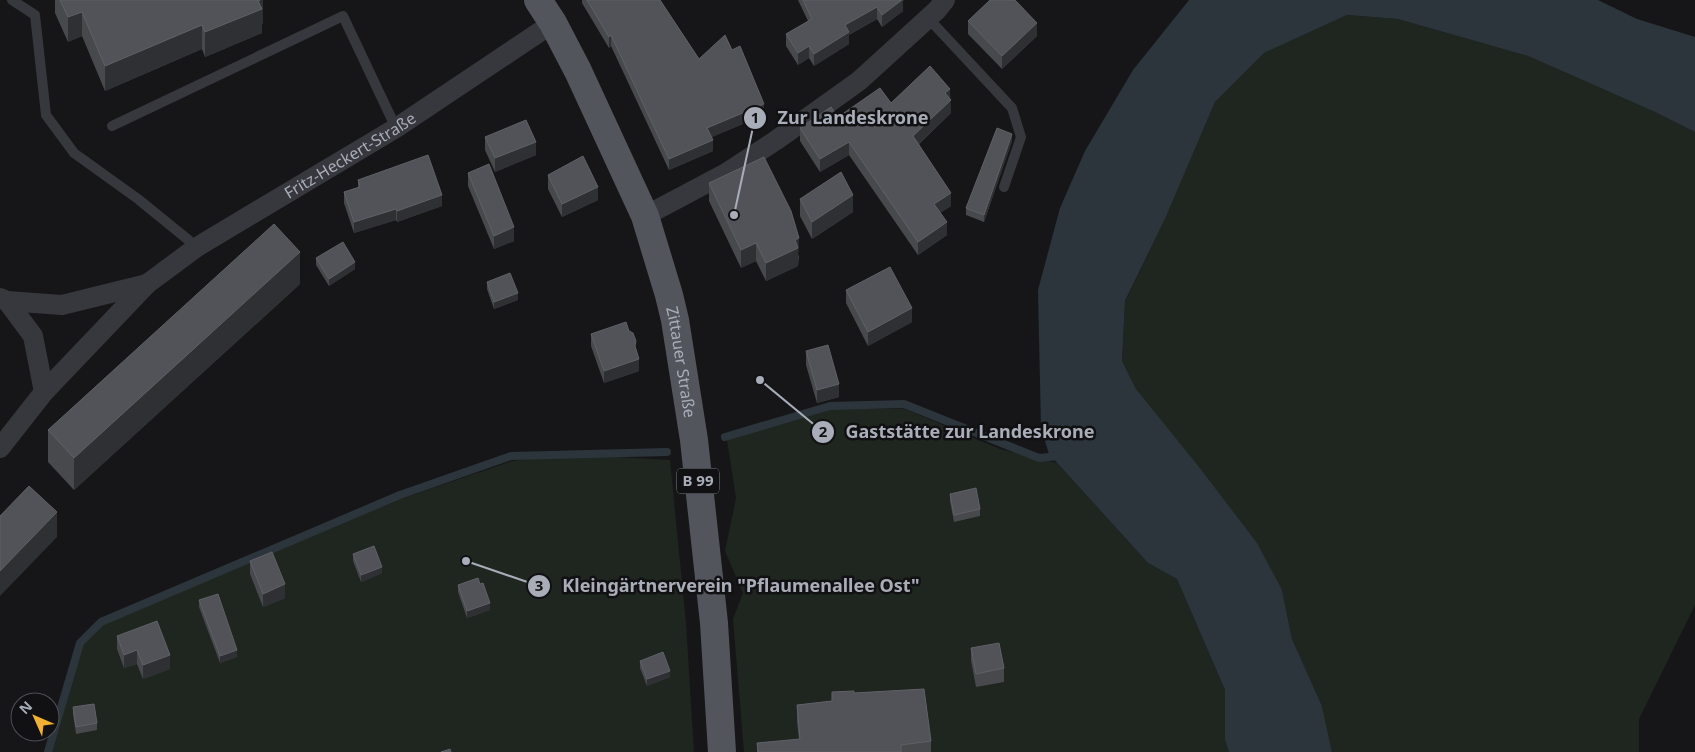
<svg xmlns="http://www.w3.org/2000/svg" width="1695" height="752" viewBox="0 0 1695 752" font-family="'Noto Sans',sans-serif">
	<rect width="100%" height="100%" fill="#161618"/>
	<!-- green -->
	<g fill="#1e261f">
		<path d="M1347,15l51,4 130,37 127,56 40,20v473l-56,114v33h-307l-10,-46 -30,-67 -10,-49 -146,-201 -14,-28 3,-59 40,-83 50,-117 49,-49z"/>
		<path d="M832,409h73l95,40 57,14 91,100 29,16 48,111v50l4,12h-485l-11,-133 10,-26 -18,-42 11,-53 -9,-58z"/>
		<path d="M563,454l107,6 16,163 8,129h-644l31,-105 23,-24 297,-124 111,-38z"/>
	</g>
	<!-- water -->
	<path fill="#2c353c" d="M1189,0h409l39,19 58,18v95l-40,-20 -127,-56 -130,-37 -51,-4 -83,38 -49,49 -50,117 -40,82 -3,60 14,28 63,78 58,76 25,47 10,49 30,67 10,46h-103l-4,-12v-50l-48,-111 -29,-16 -99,-109 -8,-26 -3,-138 22,-82 25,-57 48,-81z"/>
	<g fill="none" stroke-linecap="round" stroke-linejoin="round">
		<!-- stream -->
		<g stroke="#2c353c" stroke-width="8">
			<path d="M725,437l105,-31 74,-2 135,54 21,-2"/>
			<path d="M48,752l32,-109 21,-21 299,-127 111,-39 156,-4"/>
		</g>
		<!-- service -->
		<g stroke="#37383d" stroke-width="10">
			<path d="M12,0l23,15 11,100 28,38 64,46 59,48"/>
			<path d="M928,18l84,90 9,29 -17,50"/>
			<path d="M112,126l231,-110 53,112"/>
		</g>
		<!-- minor -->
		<g stroke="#37383d" stroke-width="20">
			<path d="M645,216l81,-43 49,-32 84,-60 78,-71 8,-10"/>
			<path d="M0,298l7,3 55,4 85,-21"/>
			<path d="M7,301l26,35 11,56"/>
			<path id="s1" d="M0,448l44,-56 103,-108 50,-37 199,-119 157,-105"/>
		</g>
		<!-- primary -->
		<path stroke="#53555c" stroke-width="28" id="s2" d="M538,0l15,23 25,48 67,145 24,79 6,25 19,120 20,183 8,129"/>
	</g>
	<!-- wall -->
	<g fill="#47494d">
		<path d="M55,0h208v23l-1,1v9l-57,24 -3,-8 -97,42 -23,-55 -14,6 -13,-29z"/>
		<path d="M582,0h78l39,59 33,-9 32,65 -52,22 1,14 -44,19 -58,-124 -2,2 -27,-45z"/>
		<path d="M798,0h106l-1,1v10l-21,16 -5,-8 -28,16v9l-35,22 -5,-8 -11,7 -12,-19v-12l22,-13z"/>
		<path d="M968,21l69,15 -35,33 -34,-35z"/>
		<path d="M950,99l1,14 -32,31 32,62 -11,7 7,22 -29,20 -69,-100 -29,17 -20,-31v-13l91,-25z"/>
		<path d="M485,137l51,18 -41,17 -10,-22z"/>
		<path d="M1012,141l-28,81 -18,-7v-7z"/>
		<path d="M468,173l46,68 -20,8 -26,-63z"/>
		<path d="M548,175l50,25 -36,17 -14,-28z"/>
		<path d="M358,180l84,26 -45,16 -1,-2 -42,13 -10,-30v-11l14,-5z"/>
		<path d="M709,183l90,73 -1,10 -32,15 -10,-20 -15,7 -32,-67z"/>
		<path d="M800,199l53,13 -41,27 -12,-23z"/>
		<path d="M316,258l39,11 -26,17 -13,-21z"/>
		<path d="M487,282l31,18 -24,9 -7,-20z"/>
		<path d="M300,284l-226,206 -26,-28v-32z"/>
		<path d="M846,290l66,32 -44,24 -22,-43z"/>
		<path d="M591,334l45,16 3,21 -35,12 -13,-37z"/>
		<path d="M806,351l33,46 -22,6 -11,-38z"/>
		<path d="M950,494l30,15v7l-26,6 -4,-21z"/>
		<path d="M353,554l29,19 -21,9 -8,-21z"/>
		<path d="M250,561l35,37 -22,9 -13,-33z"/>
		<path d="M458,585l32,25 -23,8 -9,-26z"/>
		<path d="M199,600l38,57 -17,6 -21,-56z"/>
		<path d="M117,636l53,33 -27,10 -6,-15 -13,4 -7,-19z"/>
		<path d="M971,648l33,20v14l-28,5 -5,-26z"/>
		<path d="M640,661l30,16 -23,9 -7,-18z"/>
		<path d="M832,692l22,1 77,48v11h-174v-9l42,-3 -2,-18v-17l35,-4z"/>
		<path d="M73,707l24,16v7l-21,4 -3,-20z"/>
	</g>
	<!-- shaded-wall -->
	<g fill="#2f3033">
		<path d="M260,0h3v23l-1,1v9l-57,24v-25z"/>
		<path d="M899,0h5l-1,1v10l-21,16v-12z"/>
		<path d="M877,7v12l-28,16v9l-35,22v-12l31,-29z"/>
		<path d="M82,12v24l-14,6v-25z"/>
		<path d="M1037,23v13l-35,33v-13z"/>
		<path d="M202,25v24l-97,42v-25z"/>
		<path d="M611,35v11l-2,2v-11z"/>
		<path d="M809,46v12l-11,7v-12z"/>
		<path d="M950,89l1,24 -38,36v-13l32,-43z"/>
		<path d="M764,104v11l-57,24v-11z"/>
		<path d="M1012,134v7l-28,81v-7z"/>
		<path d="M713,140v11l-44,19v-11z"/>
		<path d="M536,142v13l-41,17v-14z"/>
		<path d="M849,142v13l-29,17v-13z"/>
		<path d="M598,187v13l-36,17v-13z"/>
		<path d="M951,193v13l-17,11v-13z"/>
		<path d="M442,195v11l-45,16v-11z"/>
		<path d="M853,195v17l-41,27v-17z"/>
		<path d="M396,209v11l-42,13v-11z"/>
		<path d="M947,222v13l-29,20v-13z"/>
		<path d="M514,227v14l-20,8v-13z"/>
		<path d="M799,238l-1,28 -32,15v-18l29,-23z"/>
		<path d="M756,243v18l-15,7v-18z"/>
		<path d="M300,252v32l-226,206v-32z"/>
		<path d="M355,262v7l-26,17v-7z"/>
		<path d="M518,293v7l-24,9v-7z"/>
		<path d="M912,308v14l-44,24v-14z"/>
		<path d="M639,359v12l-35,12v-12z"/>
		<path d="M839,384v13l-22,6v-13z"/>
		<path d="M57,512v25l-57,59v-25z"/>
		<path d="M382,567v6l-21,9v-7z"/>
		<path d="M285,584v14l-22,9v-13z"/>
		<path d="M490,603v7l-23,8v-7z"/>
		<path d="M137,650v14l-13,4v-13z"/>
		<path d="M237,650v7l-17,6v-7z"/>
		<path d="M170,655v14l-27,10v-14z"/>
		<path d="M670,671v6l-23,9v-7z"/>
	</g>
	<!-- building -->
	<g fill="#525359" stroke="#5f6168">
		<path d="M60,0h200l-2,1 4,8 -57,23 -3,-7 -97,41 -23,-54 -14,5z"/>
		<path d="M587,0h73l39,59 26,-24 7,15 8,-4 24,58 -57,24 6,12 -44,19 -58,-124 -2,2z"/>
		<path d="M803,0h99l-20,15 -5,-8 -32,18 4,7 -35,22 -5,-8 -11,7 -12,-19 26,-15z"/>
		<path d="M990,0h25l22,23 -35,33 -34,-35z"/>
		<path d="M930,66l20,23 -5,4 6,7 -38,36 38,57 -17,11 13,18 -29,20 -69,-100 -29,17 -20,-31 31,-21 7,10 42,-29 11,15z"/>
		<path d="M526,120l10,22 -41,16 -10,-21z"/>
		<path d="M997,128l15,6 -28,81 -18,-7z"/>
		<path d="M428,155l14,40 -45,16 -1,-2 -42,13 -10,-30 16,-5 -2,-7z"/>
		<path d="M583,156l15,31 -36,17 -14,-29z"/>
		<path d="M764,157l27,54 8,27 -4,2 3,8 -32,15 -10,-20 -15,7 -32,-67z"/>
		<path d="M489,164l25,63 -20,9 -26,-63z"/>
		<path d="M841,172l12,23 -41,27 -12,-23z"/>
		<path d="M274,224l26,28 -226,206 -26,-28z"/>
		<path d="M343,242l12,20 -26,17 -13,-21z"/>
		<path d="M890,267l22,41 -44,24 -22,-42z"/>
		<path d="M510,273l8,20 -24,9 -7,-20z"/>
		<path d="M626,322l3,9 4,2 3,8 -1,5 4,13 -35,12 -13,-37z"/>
		<path d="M828,345l11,39 -22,6 -11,-39z"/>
		<path d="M29,486l28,26 -57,59v-55z"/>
		<path d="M976,488l4,21 -26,6 -4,-21z"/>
		<path d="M374,546l8,21 -21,8 -8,-21z"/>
		<path d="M272,552l13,32 -22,10 -13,-33z"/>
		<path d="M478,578l2,6 3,-1 7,20 -23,8 -9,-26z"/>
		<path d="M218,594l19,56 -17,6 -21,-56z"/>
		<path d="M157,621l13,34 -27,10 -6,-15 -13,5 -7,-19z"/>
		<path d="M999,643l5,25 -28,6 -5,-26z"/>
		<path d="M663,652l7,19 -23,8 -7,-18z"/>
		<path d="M924,689l7,52 -30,4v7h-143l-1,-9 43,-4 -3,-34 35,-4v-9l22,-1v2z"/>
		<path d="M94,704l3,19 -21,4 -3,-20z"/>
		<path d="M450,749l1,3h-10z"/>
	</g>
	<g text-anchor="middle" stroke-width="5" stroke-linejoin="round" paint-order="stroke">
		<!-- shield labels -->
		<rect fill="#111113" stroke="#7b7e86" stroke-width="1" x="677" y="468.5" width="42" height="25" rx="4"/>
		<g font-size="15" font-weight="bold" fill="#a8adb8">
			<text x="698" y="486">B 99</text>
		</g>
		<!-- street labels -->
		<g font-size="16" fill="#a8adb8" stroke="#111113">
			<text dy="6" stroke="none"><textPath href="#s1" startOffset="461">Fritz-Heckert-Straße</textPath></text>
			<text dy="6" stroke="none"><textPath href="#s2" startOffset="392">Zittauer Straße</textPath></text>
		</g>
	</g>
	<!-- callouts -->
	<path fill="none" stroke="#a8adb8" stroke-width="2" d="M734 215L755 118M760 380L823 432M466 561L539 586"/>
	<g fill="#a8adb8" stroke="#111113" stroke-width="2">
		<circle cx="734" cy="215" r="5"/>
		<circle cx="760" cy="380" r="5"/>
		<circle cx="466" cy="561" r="5"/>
		<circle cx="755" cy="118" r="12"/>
		<circle cx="823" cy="432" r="12"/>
		<circle cx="539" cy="586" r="12"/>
	</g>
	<g font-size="15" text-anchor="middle" font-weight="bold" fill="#111">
		<text x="755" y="123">1</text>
		<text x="823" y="437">2</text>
		<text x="539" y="591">3</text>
	</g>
	<g font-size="18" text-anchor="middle" font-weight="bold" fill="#a8adb8" stroke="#111113" stroke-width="5" stroke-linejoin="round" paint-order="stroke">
		<text x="853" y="124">Zur Landeskrone</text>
		<text x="970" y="438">Gaststätte zur Landeskrone</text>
		<text x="741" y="592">Kleingärtnerverein "Pflaumenallee Ost"</text>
	</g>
	<!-- north arrow -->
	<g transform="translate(35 717) rotate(315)"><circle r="24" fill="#111113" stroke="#4d4f55"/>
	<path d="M0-4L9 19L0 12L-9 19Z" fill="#f2b134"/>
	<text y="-8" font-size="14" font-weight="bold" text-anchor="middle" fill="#a8adb8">N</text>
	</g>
</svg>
